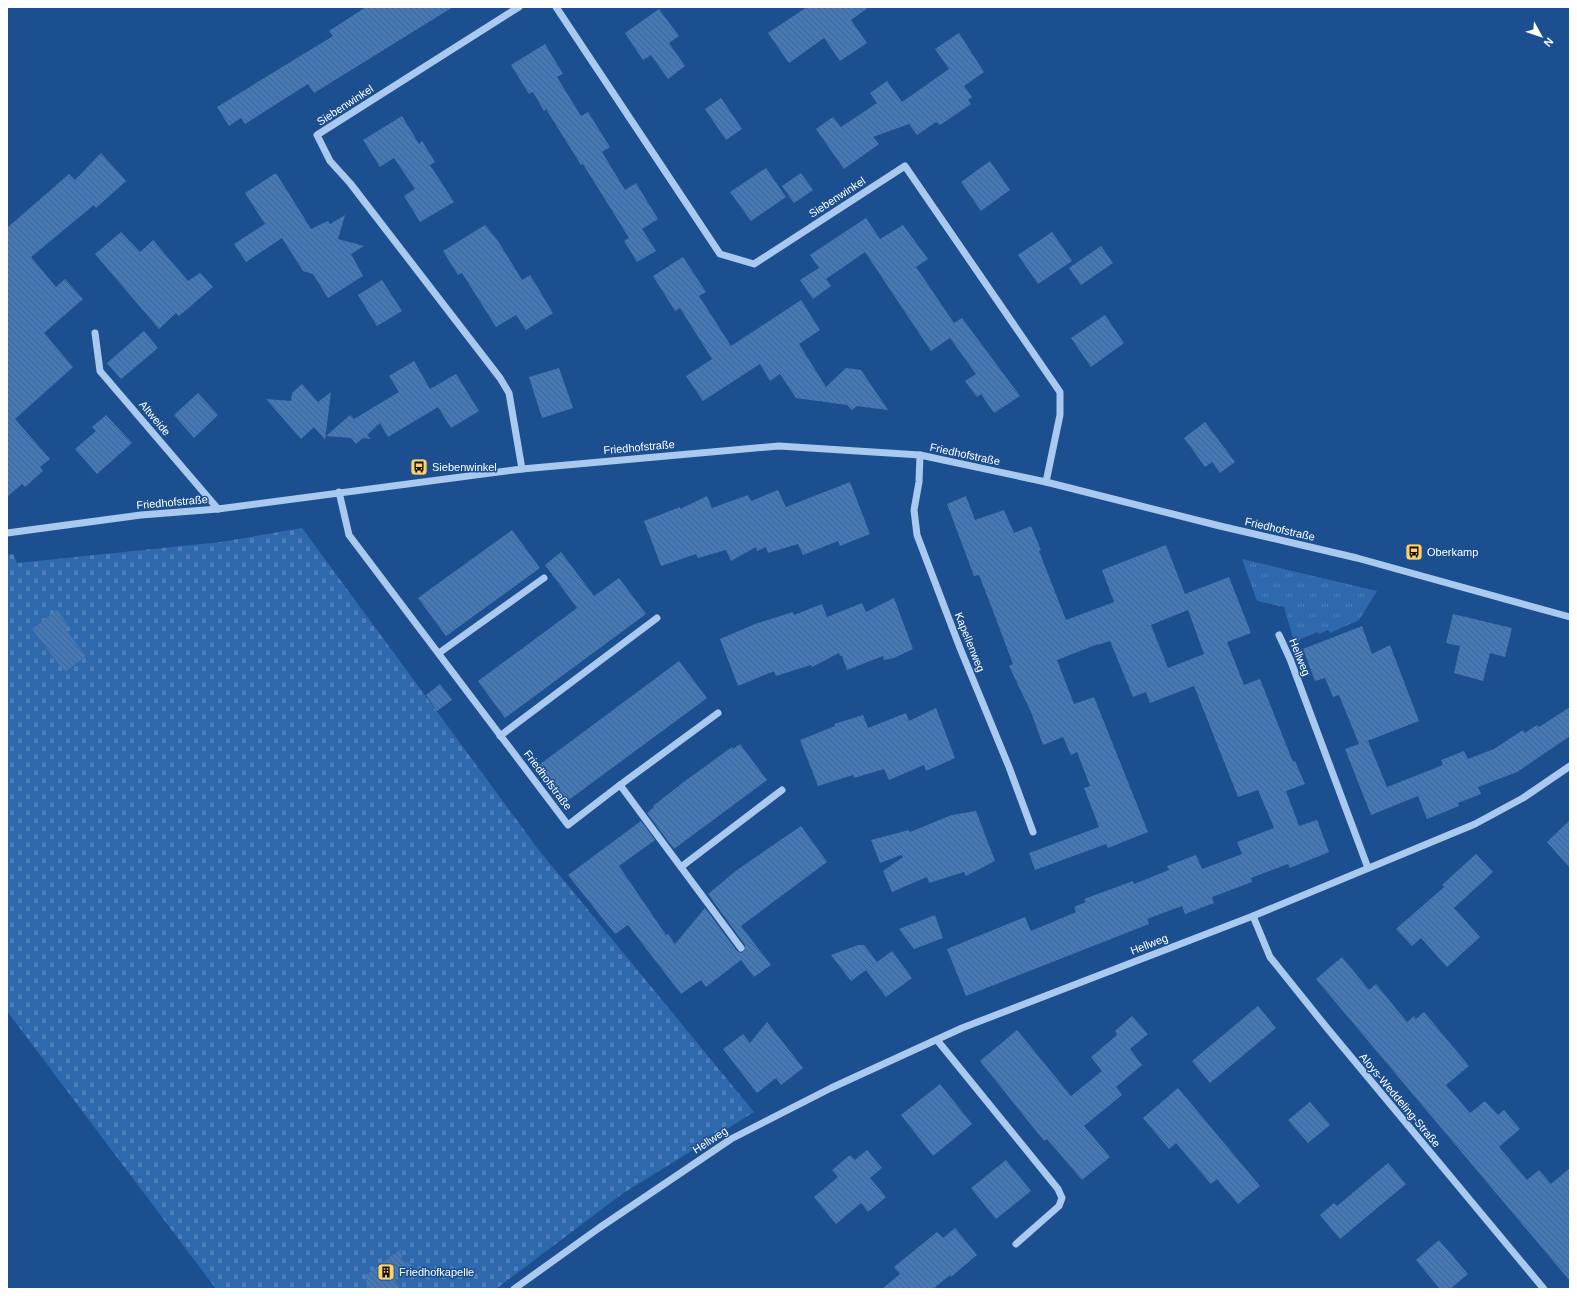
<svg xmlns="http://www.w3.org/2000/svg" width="1577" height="1296" viewBox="0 0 1577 1296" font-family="Arial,sans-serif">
	<defs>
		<pattern id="grass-tufts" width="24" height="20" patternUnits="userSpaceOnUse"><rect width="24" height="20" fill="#2e69ad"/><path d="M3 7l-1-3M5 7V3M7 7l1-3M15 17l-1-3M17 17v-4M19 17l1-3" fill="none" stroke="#4d80b9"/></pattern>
		<pattern id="cemetery-stones" width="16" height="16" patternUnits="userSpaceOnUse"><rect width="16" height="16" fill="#2e69ad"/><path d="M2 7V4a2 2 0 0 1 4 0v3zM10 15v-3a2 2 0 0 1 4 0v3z" fill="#4d80b9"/></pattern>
		<pattern id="building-back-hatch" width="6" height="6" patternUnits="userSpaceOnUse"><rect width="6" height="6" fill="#4478b7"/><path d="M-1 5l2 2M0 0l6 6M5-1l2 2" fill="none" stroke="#486282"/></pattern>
	</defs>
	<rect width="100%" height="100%" fill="#1b4f8f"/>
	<!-- grass -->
	<path fill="url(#grass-tufts)" d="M1242,559l135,32 -18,29 -29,13 -2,-3 -9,4 -2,-2 -16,7 -6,6 -11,-38 -27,-6z"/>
	<!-- cemetery -->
	<path fill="url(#cemetery-stones)" d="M302,528l236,321 216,263 -132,82 -126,95h-280l-209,-278v-456l6,-1 4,9 204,-21z"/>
	<!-- building -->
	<g fill="url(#building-back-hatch)" fill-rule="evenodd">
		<path d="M366,7h87l-139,86 -6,-9 -63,40 -4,-6 -12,8 -12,-19 116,-71 -4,-5z"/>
		<path d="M807,7h62l-18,13 16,23 -27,18 -16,-23 -35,25 -21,-30z"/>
		<path d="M659,9l20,27 -10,7 16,23 -17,13 -17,-24 -8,5 -18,-27z"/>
		<path d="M959,33l25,39 -20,14 8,11 -4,3 3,4 -31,21 -4,-3 -19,13 -8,-11 -36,13 6,7 -35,25 -28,-40 17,-12 8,10 36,-24 -7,-10 17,-12 15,21 47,-33 -14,-20z"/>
		<path d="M545,44l18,30 -6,3 24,39 7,-4 22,35 -8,5 23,38 11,-7 22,36 -16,10 14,22 -19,11 -13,-21 5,-3 -46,-74 -2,1 -35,-56 -2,2 -11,-19 -4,2 -18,-29z"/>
		<path d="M721,98l21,31 -16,11 -21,-31z"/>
		<path d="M402,116l17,28 3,-3 13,21 -5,3 24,37 -34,20 -16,-26 11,-7 -21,-31 -14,9 -17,-27z"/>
		<path d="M101,153l25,28 -30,27 -2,-3 -63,52 25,30 9,-8 18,20 -39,34 29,34 -58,52 35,40 -10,8 3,4 -18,16 -3,-3 -15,13v-269l62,-54 6,6z"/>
		<path d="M990,161l20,29 -29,21 -20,-29z"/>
		<path d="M766,168l20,29 -35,24 -21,-29z"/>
		<path d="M276,173l35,56 17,-8 2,3 15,-9 -7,24 26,7 -13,8 12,22 -35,22 -15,-24 -10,-3 -21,-33 -36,24 -12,-18 31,-20 -20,-31z"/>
		<path d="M801,173l12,17 -19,13 -12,-17z"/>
		<path d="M866,218l14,21 23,-14 25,34 -12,8 38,56 8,-5 58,78 -26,17 -13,-19 -4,3 -12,-16 11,-7 -26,-36 -19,13 -66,-99 -39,27 5,7 -18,13 -13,-19 19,-12 -9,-13z"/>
		<path d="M485,225l13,16 24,39 8,-5 23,38 -27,17 -10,-15 -20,12 -34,-54 -4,2 -15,-24z"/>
		<path d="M121,232l19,20 13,-12 35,41 12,-8 13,14 -34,29 -3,-3 -17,16 -64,-75z"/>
		<path d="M1052,232l20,29 -34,23 -20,-29z"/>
		<path d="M1101,246l12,17 -32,22 -12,-17z"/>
		<path d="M683,257l23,35 -7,4 32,50 70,-46 19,30 -21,14 27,43 20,-19 15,2 27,40 -31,-4 -5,4 -5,-5 -51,-7 -16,-24 -10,7 -10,-17 -57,37 -17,-25 26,-17 -32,-51 -5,3 -22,-35z"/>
		<path d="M382,280l20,31 -25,15 -19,-31z"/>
		<path d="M1105,315l19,28 -33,24 -20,-29z"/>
		<path d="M144,331l14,17 -37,31 -14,-16z"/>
		<path d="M414,361l16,28 26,-15 23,37 -28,17 -13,-21 -50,30 -8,-14 -13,12 4,4 -8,-1 -7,6 -5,-6 -25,-2 24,-21 4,4 45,-27 -10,-16z"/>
		<path d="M559,368l14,40 -31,10 -13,-41z"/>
		<path d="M302,384l16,18 13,-10 -6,48 -11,-13 -13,12 -35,-40 25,2 1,-8z"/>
		<path d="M198,393l20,22 -24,23 -20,-23z"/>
		<path d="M106,415l26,28 -35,31 -22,-25 21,-18 -4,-4z"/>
		<path d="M1205,422l30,40 -15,11 -8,-11 -7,5 -21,-29z"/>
		<path d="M850,482l20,52 -30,12 -2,-5 -35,14 -5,-11 -30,9 -2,-6 -9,4 -1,-4 -25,14 -5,-11 -28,8 -2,-4 -35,12 -17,-45 36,-14v2l27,-13 5,12 36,-13 3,6 27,-11 8,17z"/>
		<path d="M966,496l9,24 29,-10 10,23 17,-7 10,24 -2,1 27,69 48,-18 -12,-32 64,-25 19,49 44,-17 22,56 -24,9 17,43 16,-6 33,83 2,-1 10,23 -19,7 13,35 18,-6 12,32 -39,16 -2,-4 -37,14 1,4 -40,15 2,6 -29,11 -3,-8 -35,13 2,5 -183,72 -19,-47 78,-32 6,14 45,-19 -2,-5 12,-5 -2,-3 49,-18 1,3 35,-14 -2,-4 29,-11 6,14 40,-15 -5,-12 37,-14 -16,-38 -20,7 -44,-111 -44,17 -4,-11 -13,5 -23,-56 -12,4v-1l-41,16 17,44 20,-7 54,135 -40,16 -2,-4 -71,26 -6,-17 70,-26 -15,-39 6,-2 -13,-34 -6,3 -8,-18 -20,8 -12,-33 -22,-46 4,-2 -20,-53 -14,-36 -5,1 -27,-72zM1188,610l16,44 -36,14 -17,-43z"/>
		<path d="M512,530l28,38 -94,68 -28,-38z"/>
		<path d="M561,552l33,44 25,-18 27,36 -141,104 -27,-37 99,-73 -32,-43z"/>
		<path d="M894,598l19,51 -19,9 -10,2 -1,-4 -36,14 -5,-14h-2l-1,-3 -27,14 -1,-2 -35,11 -2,-4h-2l-34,14 -18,-47 35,-15 38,-12 1,3 28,-11 5,13 35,-14 4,9z"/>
		<path d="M57,610l12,16 -4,3 21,27 -21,16 -33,-43z"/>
		<path d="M1453,614l59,14 -7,29 -15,-4 -7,28 -29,-8 6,-27 -14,-3z"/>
		<path d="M1362,626l10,28 18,-9 29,76 -57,22 6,-2 19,46 56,-22 -2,-5 23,-9 4,8 26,-10 29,-19 2,3 12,-8 2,2 31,-20v29l-53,36 -39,15 3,7 -23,9 1,3 -32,13 -9,-23 -47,19 -26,-66 14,-5 -20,-49 -6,2 -8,-19 -10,3 -12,-32z"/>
		<path d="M679,661l28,37 -141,104 -27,-37z"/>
		<path d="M440,684l12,16 -15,11 -11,-16z"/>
		<path d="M936,708l19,50 -29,13 -2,-6 -35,15 -5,-11 -30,9 -1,-3 -35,11 -18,-46 35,-14 -1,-2 29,-9 5,13 38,-15 3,8z"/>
		<path d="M740,744l27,36 -93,69 -27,-36 7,-6 -1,-1 32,-25 47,-34 1,2z"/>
		<path d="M976,811l19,50 -29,15 -2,-4 -35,11 -2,-6 -35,15 -9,-21 20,-14 -2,-2 -21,8 -9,-23 38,-10 1,2 42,-17z"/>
		<path d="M1570,820v48l-23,-26z"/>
		<path d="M641,821l14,19 -36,26 47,69 2,-1 7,10 30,-36 32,43 4,2 4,-3v-5l-37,-51 29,-24 64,-44 26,36 -86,64 30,39 -17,12 -13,-17 -35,27 -5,-7 -20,14 -53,-69 -13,9 -47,-59z"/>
		<path d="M1476,854l17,18 -39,36 26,29 -33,30 -26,-29 -9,8 -16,-17 48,-42 -2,-2z"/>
		<path d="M935,915l8,23 -29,11 -15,-20z"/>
		<path d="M858,945h6l13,17 -26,19 -20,-26z"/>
		<path d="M892,951l20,27 -26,19 -20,-27z"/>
		<path d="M1342,957l27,33 7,-6 31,38 7,-6 2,3 8,-7 45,54 -23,19 24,28 15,-12 13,14 6,-5 16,19 -21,18 28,33 12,-10 12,14 19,-16v113l-254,-302z"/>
		<path d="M1258,1006l18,22 -66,55 -18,-22z"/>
		<path d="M1132,1016l16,18 -18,15 12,16 -26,22 6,8 -38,31 26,31 -28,23 -35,-41 -3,2 -64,-80 37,-31 54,66 31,-25 -11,-14 26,-22 -2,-4z"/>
		<path d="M767,1022l36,46 -22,17 -5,-7 -19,15 -34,-44 20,-15 7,9z"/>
		<path d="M940,1084l32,40 -39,32 -32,-41z"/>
		<path d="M1178,1088l82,98 -22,18 -21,-25 -6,5 -35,-41 -7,6 -26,-31z"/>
		<path d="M1310,1102l20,23 -22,18 -20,-23z"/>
		<path d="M867,1150l15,18 -12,10 16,19 -18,15 -7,-9 -25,21 -22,-27 24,-20 -6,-7 18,-15 5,5z"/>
		<path d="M1006,1160l25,31 -35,28 -25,-31z"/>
		<path d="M1388,1163l18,21 -66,55 -20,-24 14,-12 3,3z"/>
		<path d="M955,1228l22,27 -26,22 -1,-2 -17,14h-51l18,-15 -6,-7 43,-35 6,6z"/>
		<path d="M1439,1240l29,34 -18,15h-10l-24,-29z"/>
		<path d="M401,1249l1,12 11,4 -19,14 7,10h-34l-1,-14z"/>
	</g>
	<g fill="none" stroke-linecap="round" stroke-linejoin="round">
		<!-- minor -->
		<g stroke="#a9c9ee" stroke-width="7">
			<path d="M519,7l-202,128 13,26 20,22 150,195 9,15 13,76"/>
			<path d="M556,7l164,247 34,10 151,-98 155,226v23l-14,67"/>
			<path d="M95,333l5,38 118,138"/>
			<path d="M920,455l-1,27 -5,28 3,25 43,113 49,119 24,65"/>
			<path d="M339,492l10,43 219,290 52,-40 121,163"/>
			<path d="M7,533l134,-18 77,-6 304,-40 257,-23 141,9 126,27 174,44 137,32 213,59"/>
			<path d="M1279,635l11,24 78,209"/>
			<path d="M439,653l105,-75"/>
			<path d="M500,736l157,-118"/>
			<path d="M620,785l98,-72"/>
			<path d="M681,867l101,-77"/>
			<path d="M1253,916l17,41 57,71 217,261"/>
			<path d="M937,1040l121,149 4,9 -3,8 -43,38"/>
			<path d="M514,1289l85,-61 132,-89 100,-51 131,-60 291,-112 222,-92 48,-26 47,-32"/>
		</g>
	</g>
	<!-- icons -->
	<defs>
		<g id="bus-square" transform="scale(0.9)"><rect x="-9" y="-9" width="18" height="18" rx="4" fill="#ffd166" stroke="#1b4f8f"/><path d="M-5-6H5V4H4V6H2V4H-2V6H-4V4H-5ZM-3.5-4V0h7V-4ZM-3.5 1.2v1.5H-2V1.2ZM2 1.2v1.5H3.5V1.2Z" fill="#111"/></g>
		<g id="building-square" transform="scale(0.9)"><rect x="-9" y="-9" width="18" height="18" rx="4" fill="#ffd166" stroke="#1b4f8f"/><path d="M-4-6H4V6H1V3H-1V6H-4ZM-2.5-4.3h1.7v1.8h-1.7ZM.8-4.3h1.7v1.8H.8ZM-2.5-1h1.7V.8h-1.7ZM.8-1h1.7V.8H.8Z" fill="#111"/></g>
	</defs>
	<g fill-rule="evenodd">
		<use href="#bus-square" x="419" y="467"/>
		<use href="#bus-square" x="1414" y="552"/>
		<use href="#building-square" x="386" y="1272"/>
	</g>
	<g text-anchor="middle" stroke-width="3" stroke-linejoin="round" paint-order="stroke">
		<!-- street labels -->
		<g font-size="11" fill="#fff" stroke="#1b4f8f">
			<text transform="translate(345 105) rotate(-33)" y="4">Siebenwinkel</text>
			<text transform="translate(837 197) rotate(-33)" y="4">Siebenwinkel</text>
			<text transform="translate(155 418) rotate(50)" y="4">Altweide</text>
			<text transform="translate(639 447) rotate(-5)" y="4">Friedhofstraße</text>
			<text transform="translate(965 454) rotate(12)" y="4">Friedhofstraße</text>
			<text transform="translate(172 502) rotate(-5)" y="4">Friedhofstraße</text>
			<text transform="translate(1280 529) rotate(13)" y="4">Friedhofstraße</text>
			<text transform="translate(970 642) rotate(68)" y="4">Kapellenweg</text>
			<text transform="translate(1300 657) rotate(68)" y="4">Hellweg</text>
			<text transform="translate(548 780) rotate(53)" y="4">Friedhofstraße</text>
			<text transform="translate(1149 944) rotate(-21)" y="4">Hellweg</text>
			<text transform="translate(1400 1100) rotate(50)" y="4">Aloys-Weddeling-Straße</text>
			<text transform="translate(710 1140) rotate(-33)" y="4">Hellweg</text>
		</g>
		<!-- poi labels -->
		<g font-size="11" fill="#fff" stroke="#1b4f8f" text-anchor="start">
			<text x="432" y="471">Siebenwinkel</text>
			<text x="1427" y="556">Oberkamp</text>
			<text x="399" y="1276">Friedhofkapelle</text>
		</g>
	</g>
	<!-- border -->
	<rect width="1577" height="1296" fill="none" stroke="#ffffff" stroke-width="16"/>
	<!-- north arrow -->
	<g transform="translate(1541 36) rotate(130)" stroke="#1b4f8f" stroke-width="3" paint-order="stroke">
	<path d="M0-3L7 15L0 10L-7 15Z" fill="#ffffff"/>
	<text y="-6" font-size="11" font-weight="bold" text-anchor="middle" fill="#ffffff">N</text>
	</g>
</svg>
